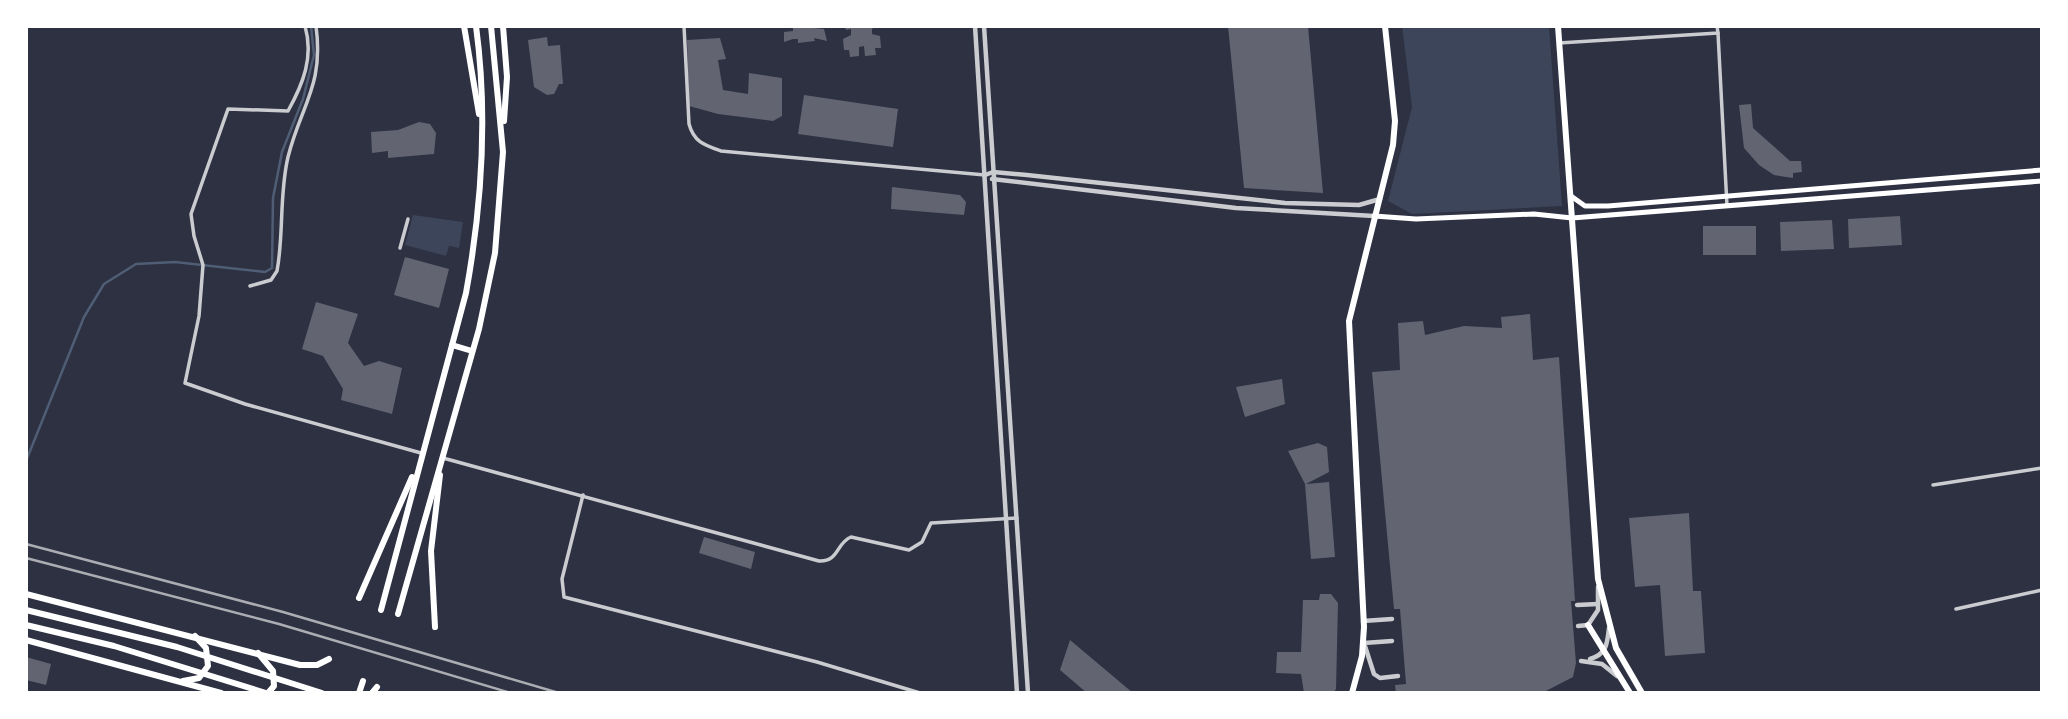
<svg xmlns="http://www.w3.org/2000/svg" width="2068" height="719" viewBox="0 0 2068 719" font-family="Lato,sans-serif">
	<rect width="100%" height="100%" fill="#2d3142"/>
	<!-- green -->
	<g fill="#3c4559">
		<path d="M1402,26h147l13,180 -150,8 -24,-13 24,-94z"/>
		<path d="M413,215l50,7 -4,26 -10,-2 -3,10 -41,-11z"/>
	</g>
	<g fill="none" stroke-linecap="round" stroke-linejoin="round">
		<!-- stream -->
		<path stroke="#4f5d75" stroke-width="2.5" d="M26,461l58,-144 20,-33 32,-20 39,-2 90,10 7,-4 1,-70 9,-46 21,-53 11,-44 -3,-29"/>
	</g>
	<!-- building -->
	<g fill="#626471">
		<path d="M793,26l31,3 3,12 -13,-3 1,3 -17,2v-4h-5l-9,3v-10l9,-1z"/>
		<path d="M845,26h31l-4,3v5l8,2 1,12h-6l1,7 -11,1 -1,-10 -5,1v9l-9,1 -1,-7h-5l-1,-11 8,-4v-6l-5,1z"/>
		<path d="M1228,26h80l15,167 -79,-5z"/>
		<path d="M547,37l1,9 12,-1 3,39h-4l-5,10 -7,1 -13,-8 -6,-47z"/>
		<path d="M720,38l6,21 -8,1 5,30 25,4 1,-21 33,5v38l-9,5 -55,-7 -29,-8 -2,-66z"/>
		<path d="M804,95l94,14 -5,38 -95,-13z"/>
		<path d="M1751,104l2,24 37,33h11l1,11 -9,1v5l-19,-3 -15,-10 -15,-17 -5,-43z"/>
		<path d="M419,122l11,2 6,9 -2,21 -46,4v-7l-16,2 -1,-21 27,-2z"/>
		<path d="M892,187l68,8 6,7 -2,13 -73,-6z"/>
		<path d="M1900,216l2,29 -53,3 -1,-29z"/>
		<path d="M1832,220l2,29 -53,2 -1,-29z"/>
		<rect x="1703" y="226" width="53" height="29"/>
		<path d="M405,257l44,12 -10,39 -45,-13z"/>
		<path d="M316,302l42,12 -10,29 16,23 15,-5 23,7 -10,46 -51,-14 2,-11 -20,-33 -21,-7z"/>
		<path d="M1530,314l3,46 26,-3 16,244h-4l5,62 -3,14 -31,16h-146l-1,-8 11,-1 -6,-75h-6l-22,-237 28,-2 -2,-47 25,-2 2,14 39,-9 38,2 -1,-11z"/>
		<path d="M1282,379l3,25 -40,13 -9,-30z"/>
		<path d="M1318,443l9,4 2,25 -23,12 23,-2 6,75 -24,2 -6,-75 -17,-33z"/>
		<path d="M1689,513l4,78h8l4,62 -40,3 -5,-71 -25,2 -6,-69z"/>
		<path d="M704,537l51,15 -4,17 -52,-16z"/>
		<path d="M1320,594h11l7,9 -2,86 -3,4h-29l-3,-19 -25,-1 1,-21h24l2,-52h16z"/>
		<path d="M1070,640l63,53h-46l-27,-23z"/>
		<path d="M26,657l25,7 -5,21 -20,-5z"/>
	</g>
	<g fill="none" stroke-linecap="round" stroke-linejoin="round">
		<!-- minor -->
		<g stroke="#caccd0" stroke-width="3.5">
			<path d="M305,26c9,31 -2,58 -17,85l-60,-2 -37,105 3,22 9,29 -4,51 -14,67 60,21 176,49"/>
			<path d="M684,26l5,98c5,18 15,21 32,27l264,24"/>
			<path d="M1718,33l9,173"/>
			<path d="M1559,43l159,-10 -1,-7"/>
			<path d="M400,248l8,-29"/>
			<path d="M250,286l21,-6 6,-9c7,-37 2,-76 11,-114 13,-52 36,-71 28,-131"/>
			<path d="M443,458l376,103c20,1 17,-18 32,-24l58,13 13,-8 9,-19 86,-5"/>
			<path d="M1933,485l109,-17"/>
			<path d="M583,495l-21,84 2,18 253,65 103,31"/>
			<path d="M1956,609l86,-19"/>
		</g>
		<!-- tertiary -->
		<g stroke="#caccd0" stroke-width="4.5">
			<path d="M975,26l42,667"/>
			<path d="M984,26l44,667"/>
			<path d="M985,175l8,-3 34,3 258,28 74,2 21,-6"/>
			<path d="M992,179l244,29 138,8"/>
			<path d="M1577,605l21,-1"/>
			<path d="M1363,621l29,-2"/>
			<path d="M1578,626l10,-1 10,-15v-23"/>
			<path d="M1392,641l-28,2 10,31 6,4 18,-2"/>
			<path d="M1590,659c17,-5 17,-15 19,-31"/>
			<path d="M1581,661l21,3 15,12"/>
		</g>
		<!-- secondary -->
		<g stroke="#fff" stroke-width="5">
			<path d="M1571,196l14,10h23l434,-36"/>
			<path d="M1374,216l42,3 118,-5 38,4 470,-37"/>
		</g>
		<!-- primary -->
		<g stroke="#fff" stroke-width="6">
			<path d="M1558,26l40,553 18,69 26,45"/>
			<path d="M1588,625l42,68"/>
			<path d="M1352,693l10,-37 2,-29 -15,-306 44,-176 2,-24 -10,-95"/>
		</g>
		<!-- trunk -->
		<g stroke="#fff" stroke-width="6">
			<path d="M464,26l15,88"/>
			<path d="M503,26l4,51 -3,44"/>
			<path d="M452,345l20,6"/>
			<path d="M26,594l274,71h17l12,-6"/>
			<path d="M359,598l53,-121"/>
			<path d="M26,610l151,37 145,46"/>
			<path d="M381,610l85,-317c16,-88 22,-178 10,-267"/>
			<path d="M398,614l81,-285 16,-76 8,-101 -12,-126"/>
			<path d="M26,625l88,21 152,47"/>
			<path d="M435,627l-4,-76 9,-76"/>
			<path d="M26,640l195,53"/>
			<path d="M258,653l15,18 1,15 -6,7"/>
			<path d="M183,681l16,-3 9,-12 -2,-18 -11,-12"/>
			<path d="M359,693l4,-12"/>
			<path d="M372,693l5,-6"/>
		</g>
		<!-- rail -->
		<g stroke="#abadb3" stroke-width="2.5">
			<path d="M26,544l257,68 276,81"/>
			<path d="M26,558l253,66 232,69"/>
		</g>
	</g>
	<!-- border -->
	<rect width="2068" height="719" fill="none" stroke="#ffffff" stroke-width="56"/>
</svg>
